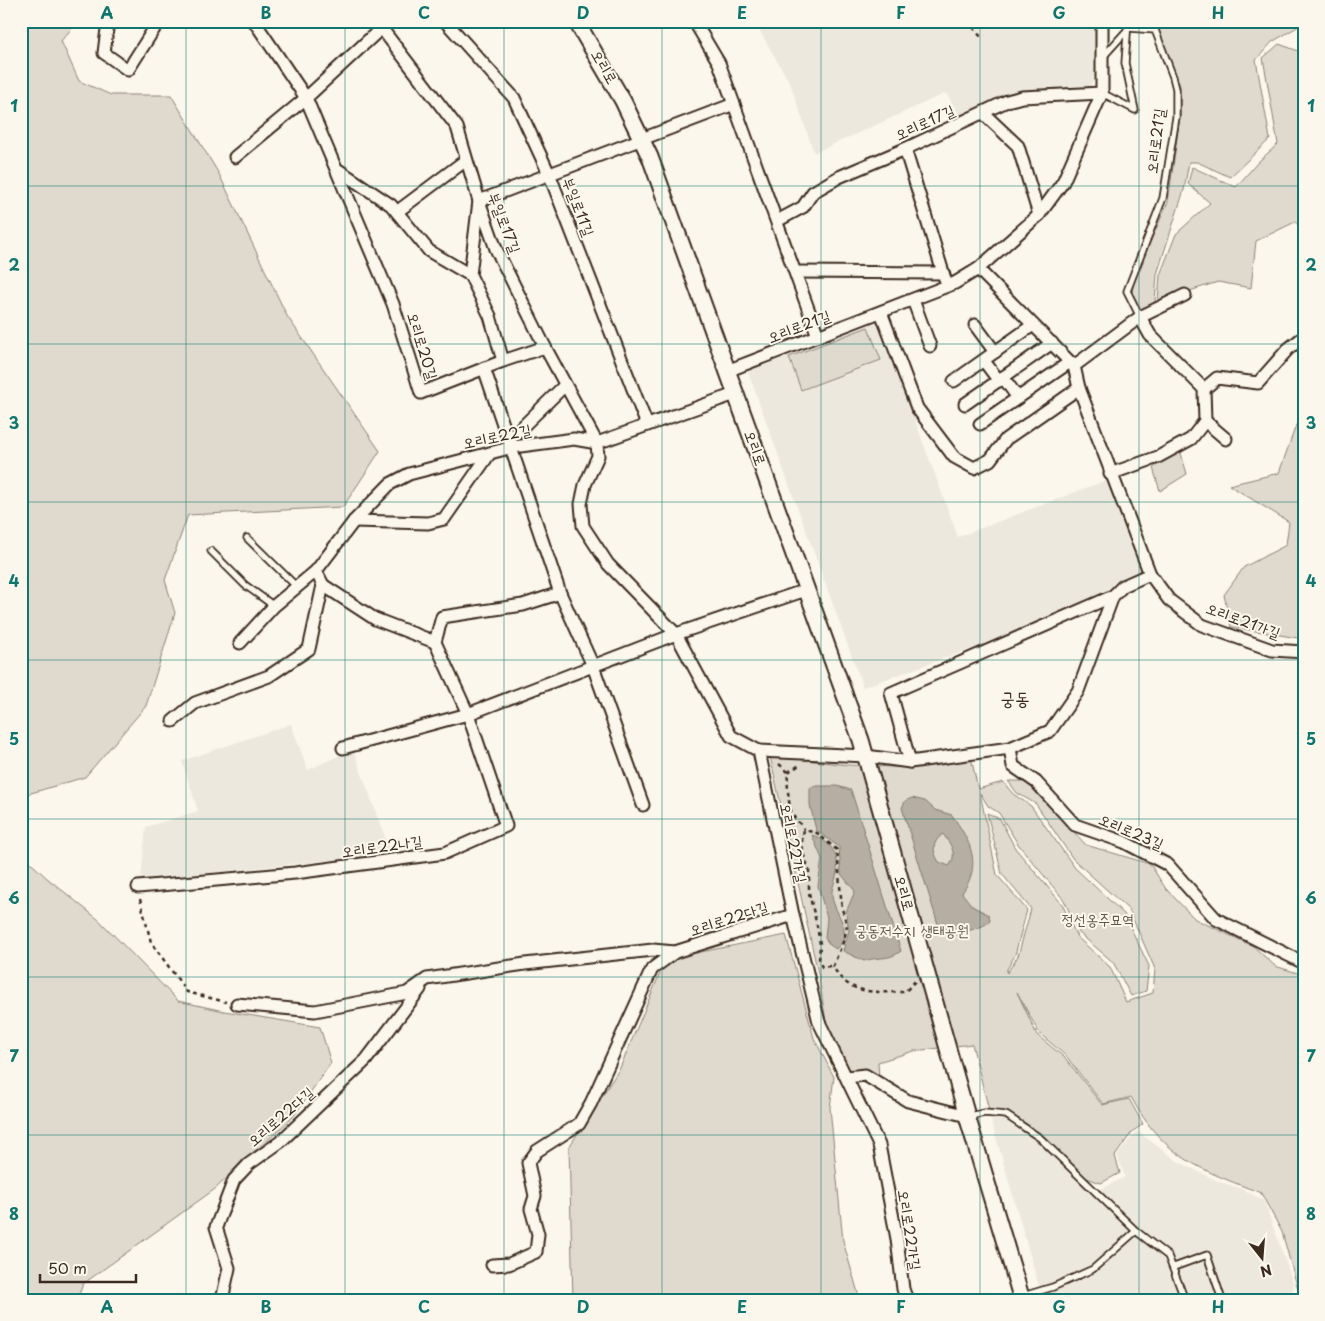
<svg xmlns="http://www.w3.org/2000/svg" width="1325" height="1321" viewBox="0 0 1325 1321" font-family="'Playpen Sans','Poor Story',sans-serif">
	<rect width="100%" height="100%" fill="#fbf7ec"/>
	<filter id="ink" filterUnits="userSpaceOnUse"><feTurbulence type="fractalNoise" baseFrequency=".02" numOctaves="2"/><feDisplacementMap in="SourceGraphic" scale="10" xChannelSelector="R" yChannelSelector="G"/><feConvolveMatrix kernelMatrix="1 2 1 2 8 2 1 2 1" color-interpolation-filters="sRGB"/></filter>
	<g filter="url(#ink)">
		<!-- built -->
		<g fill="#ede8dd">
			<path d="M754,21h344l-3,56 -6,12 -42,2 -85,28 -16,-26 -132,60 -24,-70z"/>
			<path d="M876,315l82,222 154,-59 38,96 -77,39 -210,74 -118,-323z"/>
			<path d="M291,724l17,46 45,-21 38,105 -250,26 5,-53 52,-16 -16,-50z"/>
			<path d="M989,1113l16,2 36,24 55,53 29,-15 -8,-22 20,-24 42,31 41,20 23,7 21,12 30,84 -4,15h-247z"/>
		</g>
		<!-- green -->
		<g fill="#dfd9ce" stroke="#8d8276">
			<path d="M21,21h57l-17,20 18,40 32,14h60l48,79 68,142 93,135 -37,56 -155,8 -23,65 10,33 -29,93 -61,71 -64,19z"/>
			<path d="M1165,21h139v2l-32,19 -16,18 14,79 -40,38 -33,-15h-8l-5,28 -27,84 -2,28 -15,10 -8,-18 2,-16 34,-76 12,-85v-31l-24,-62z"/>
			<path d="M1279,44l25,9v176l-9,-7 -39,19 -5,47 -33,-6 -60,19 2,-26 16,-41 34,-31 -22,-19 4,-17 44,20 22,-25 20,-18 -15,-86z"/>
			<path d="M868,327l13,33 -80,30 -12,-33z"/>
			<path d="M1304,414v225l-73,-12 -7,-32 20,-28 42,-22 3,-23 -60,-37 50,-12 16,-45z"/>
			<path d="M1180,450l7,24 -27,17 -7,-23z"/>
			<path d="M770,756l79,9 66,3 56,-11 7,32 25,-7 10,12 18,12 44,62 49,46 25,52 -3,25 -15,5 -18,-34 -34,-29 -15,-33 -46,-56 -19,-31 -11,-7 -8,-13 17,82 30,35 -12,45 -9,16 1,2 11,-17 13,-47 -29,-35 -15,-61 13,6 15,29 47,56 15,33 33,30 16,35 27,-9 2,-24 -26,-59 -56,-51 -37,-55 -19,-11 -9,-12h19l59,64 64,19 16,25 29,30 58,27 22,20 29,9v325h-11l6,-7 -17,-61 -21,-39c-60,-23 -98,-36 -130,-96l-28,7 -37,-48 -27,-23 -22,-41 20,43 28,23 37,47 27,-6 14,25 -11,8 -17,24 5,17 -19,10 -23,-8 -33,-38 -38,-24 -18,-3 -17,-66 -58,7 -36,11 1,16 -31,-5 -21,-45 -8,-50z"/>
			<path d="M21,854l26,24 52,42 79,81 46,10 96,16 11,36 -38,54 -78,72 -132,95 -6,16h-56z"/>
			<path d="M786,935l28,103 20,39 -4,31 13,133 17,59h-287l-4,-153 51,-79 46,-109z"/>
		</g>
		<!-- water -->
		<g fill="#b6aea2" stroke="#85796d" fill-rule="evenodd">
			<path d="M813,786h24l14,4 50,161c-13,10 -22,5 -37,10l-21,-10 6,-21 -3,-18 9,-21 -14,-17 -2,-27 -23,-17 -6,-25v-17z"/>
			<path d="M912,798l13,3 10,9 17,5c18,26 31,49 10,78l10,13 17,9 1,6c-8,8 -20,7 -29,14l-20,-1 -39,-126 3,-7zM943,834c8,11 15,20 6,32l-10,-4c-7,-11 -7,-20 4,-28z"/>
			<path d="M812,835c19,6 29,21 24,42 -1,5 -5,13 -4,19 2,18 24,36 4,53l-6,-4 -5,-7 2,-20 -9,-32 4,-27z"/>
		</g>
		<g fill="none" stroke-linecap="round" stroke-linejoin="round">
			<!-- service casing -->
			<g stroke="#3b2a1e" stroke-width="9">
				<g id="service">
					<path d="M1102,58l27,-30 26,2 18,47 3,12v28l-13,81 -36,93 13,26"/>
					<path d="M1102,93l33,17 -10,-47 3,-42"/>
					<path d="M247,538l49,48"/>
					<path d="M211,551l34,34 29,21"/>
					<path d="M969,1116l16,-3 21,2 34,23 96,93 32,25 17,44"/>
					<path d="M1174,1267l33,-12 15,45"/>
					<path d="M1023,1296l30,-9 40,-18 43,-38"/>
				</g>
			</g>
			<!-- minor casing -->
			<g stroke="#3b2a1e" stroke-width="15">
				<g id="minor">
					<path d="M108,21l-4,32 24,17 31,-49"/>
					<path d="M254,21l52,77 87,206 28,89 82,-32 -13,-45 -20,-41 9,-74 255,-97"/>
					<path d="M376,21l81,106 22,74 17,48 49,98 52,96 1,13 -13,29 -4,19 2,22 25,38 68,70 55,102 28,15 34,164 26,107 60,123 18,94 6,50 4,11"/>
					<path d="M445,21l69,77 36,78 97,249"/>
					<path d="M694,21l25,42 99,273"/>
					<path d="M983,113l35,33 21,69"/>
					<path d="M905,149l40,130"/>
					<path d="M235,157l71,-59 83,-77"/>
					<path d="M337,169l54,36 38,46 41,24"/>
					<path d="M398,211l68,-51"/>
					<path d="M777,221l26,-14 10,-15 26,-15 66,-28 102,-48 15,-4 80,-4"/>
					<path d="M978,269l96,97 5,22 71,186 19,26 33,25 70,25 32,2"/>
					<path d="M797,272l145,1"/>
					<path d="M913,300l17,46"/>
					<path d="M881,312l36,96 37,49 20,11 16,-8 16,-21 73,-51"/>
					<path d="M1140,317l45,-22"/>
					<path d="M975,325l20,27"/>
					<path d="M503,361l42,-14"/>
					<path d="M984,361l15,20"/>
					<path d="M1074,366l66,-49 10,18 54,54 1,32 -14,18 -33,18 -48,17"/>
					<path d="M484,368l76,225 33,73 50,139"/>
					<path d="M727,371l228,-88 23,-14 61,-54 24,-33 39,-89v-72"/>
					<path d="M1003,377l15,21"/>
					<path d="M954,381l79,-56"/>
					<path d="M1204,389l13,-11 41,5 30,-34 13,-10"/>
					<path d="M965,404l87,-61"/>
					<path d="M1205,421l21,18"/>
					<path d="M980,424l90,-62"/>
					<path d="M510,439l55,-54"/>
					<path d="M354,521l74,2 16,-4 46,-66"/>
					<path d="M323,585l52,34 60,23"/>
					<path d="M240,643l34,-37 42,-35"/>
					<path d="M173,721l22,-18 74,-27 40,-27 14,-64 -7,-14 38,-50 36,-37 19,-10 104,-27 61,-8 23,4 138,-49"/>
					<path d="M343,748l125,-34 208,-80 130,-44"/>
					<path d="M1010,748l3,18 23,16 39,43 49,17 44,23 48,54 88,44"/>
					<path d="M759,751l107,5 44,6 100,-14 40,-17 28,-40 35,-95 10,-10 27,-12"/>
					<path d="M910,762l-19,-69 222,-97"/>
					<path d="M138,887l157,-14 150,-20 61,-27 -38,-112 -33,-72 7,-25 81,-12 37,-12"/>
					<path d="M237,1004l78,7 92,-18 20,-14 98,-15 128,-14 22,2 118,-37"/>
					<path d="M847,1077l18,-2 43,26 59,15"/>
					<path d="M492,1265l17,-1 27,-12 2,-18 -7,-25 4,-13 -7,-33 9,-12 42,-27 12,-21 61,-134 23,-17"/>
					<path d="M222,1300l7,-32 -13,-41 18,-47 15,-16 31,-22 86,-82 54,-71"/>
				</g>
			</g>
			<!-- secondary casing -->
			<g stroke="#3b2a1e" stroke-width="19">
				<path id="secondary" d="M576,21l47,80 27,56 211,583 106,376 55,184"/>
			</g>
			<!-- path -->
			<g stroke="#3b2a1e" stroke-width="2.5" stroke-dasharray="4 4" stroke-linecap="butt">
				<path d="M968,21l13,16"/>
				<path d="M779,764l9,8c-1,10 0,38 6,45 4,6 8,7 10,13"/>
				<path d="M788,772l12,-7"/>
				<path d="M140,899l11,43 36,50 39,10"/>
				<path d="M830,966l-8,1 -3,-6 1,-17 -3,-18 -8,-33v-23l-6,-17 -1,-13 2,-10 13,3 20,17 5,59 5,16 -3,15 -11,26c14,30 43,26 72,26l11,-12"/>
			</g>
			<!-- service -->
			<use href="#service" stroke="#fbf7ec" stroke-width="5.5"/>
			<!-- minor -->
			<use href="#minor" stroke="#fbf7ec" stroke-width="11"/>
			<!-- secondary -->
			<use href="#secondary" stroke="#fbf7ec" stroke-width="15"/>
		</g>
	</g>
	<!-- grid -->
	<path fill="none" stroke="#0f766e" stroke-width="1" stroke-opacity="0.55" d="M186,21v1279M345,21v1279M504,21v1279M662,21v1279M821,21v1279M980,21v1279M1139,21v1279M21,186h1283M21,344h1283M21,502h1283M21,660h1283M21,819h1283M21,977h1283M21,1135h1283"/>
	<g text-anchor="middle" stroke-width="4" stroke-linejoin="round" paint-order="stroke">
		<!-- street labels -->
		<g font-size="15" fill="#3b2a1e" stroke="#fbf7ec">
			<text transform="translate(604 67) rotate(60)" y="5">오리로</text>
			<text transform="translate(925 123) rotate(-25)" y="5">오리로17길</text>
			<text transform="translate(1156 141) rotate(-83)" y="5">오리로21길</text>
			<text transform="translate(578 207) rotate(69)" y="5">부일로11길</text>
			<text transform="translate(504 223) rotate(69)" y="5">부일로17길</text>
			<text transform="translate(799 327) rotate(-21)" y="5">오리로21길</text>
			<text transform="translate(422 346) rotate(73)" y="5">오리로20길</text>
			<text transform="translate(497 437) rotate(-12)" y="5">오리로22길</text>
			<text transform="translate(755 448) rotate(70)" y="5">오리로</text>
			<text transform="translate(1243 621) rotate(20)" y="5">오리로21가길</text>
			<text transform="translate(1131 832) rotate(23)" y="5">오리로23길</text>
			<text transform="translate(793 843) rotate(78)" y="5">오리로22가길</text>
			<text transform="translate(382 847) rotate(-8)" y="5">오리로22나길</text>
			<text transform="translate(904 893) rotate(74)" y="5">오리로</text>
			<text transform="translate(729 919) rotate(-18)" y="5">오리로22다길</text>
			<text transform="translate(281 1117) rotate(-41)" y="5">오리로22다길</text>
			<text transform="translate(909 1230) rotate(81)" y="5">오리로22가길</text>
		</g>
		<!-- park labels -->
		<g font-size="15" fill="#64564a" stroke="#fbf7ec">
			<text x="1098" y="925">정선옹주묘역</text>
			<text x="912" y="936">궁동저수지 생태공원</text>
		</g>
		<!-- quarter labels -->
		<g font-size="18" fill="#3b2a1e" stroke="#fbf7ec">
			<text x="1015" y="705">궁동</text>
		</g>
	</g>
	<!-- margin -->
	<rect width="1325" height="1321" fill="none" stroke="#fbf7ec" stroke-width="55"/>
	<!-- north arrow -->
	<g transform="translate(1262 1258) rotate(163)" stroke="#fbf7ec" stroke-width="4" paint-order="stroke">
	<path d="M0-4L9 19L0 12L-9 19Z" fill="#3b2a1e"/>
	<text y="-8" font-size="14" font-weight="bold" text-anchor="middle" fill="#3b2a1e">N</text>
	</g>
	<!-- scale -->
	<path d="M40 1274v8h96v-8" fill="none" stroke="#3b2a1e" stroke-width="2.5"/>
	<text x="48" y="1274" font-size="15" fill="#3b2a1e" stroke="#fbf7ec" stroke-width="4" paint-order="stroke">50 m</text>
	<rect x="28" y="28" width="1270" height="1266" fill="none" stroke="#0f766e" stroke-width="2"/>
	<g font-size="16" text-anchor="middle" font-weight="bold" fill="#0f766e">
		<text x="107" y="19">A</text>
		<text x="266" y="19">B</text>
		<text x="424" y="19">C</text>
		<text x="583" y="19">D</text>
		<text x="742" y="19">E</text>
		<text x="901" y="19">F</text>
		<text x="1059" y="19">G</text>
		<text x="1218" y="19">H</text>
		<text x="14" y="112">1</text>
		<text x="1311" y="112">1</text>
		<text x="14" y="271">2</text>
		<text x="1311" y="271">2</text>
		<text x="14" y="429">3</text>
		<text x="1311" y="429">3</text>
		<text x="14" y="587">4</text>
		<text x="1311" y="587">4</text>
		<text x="14" y="745">5</text>
		<text x="1311" y="745">5</text>
		<text x="14" y="904">6</text>
		<text x="1311" y="904">6</text>
		<text x="14" y="1062">7</text>
		<text x="1311" y="1062">7</text>
		<text x="14" y="1220">8</text>
		<text x="1311" y="1220">8</text>
		<text x="107" y="1313">A</text>
		<text x="266" y="1313">B</text>
		<text x="424" y="1313">C</text>
		<text x="583" y="1313">D</text>
		<text x="742" y="1313">E</text>
		<text x="901" y="1313">F</text>
		<text x="1059" y="1313">G</text>
		<text x="1218" y="1313">H</text>
	</g>
</svg>
